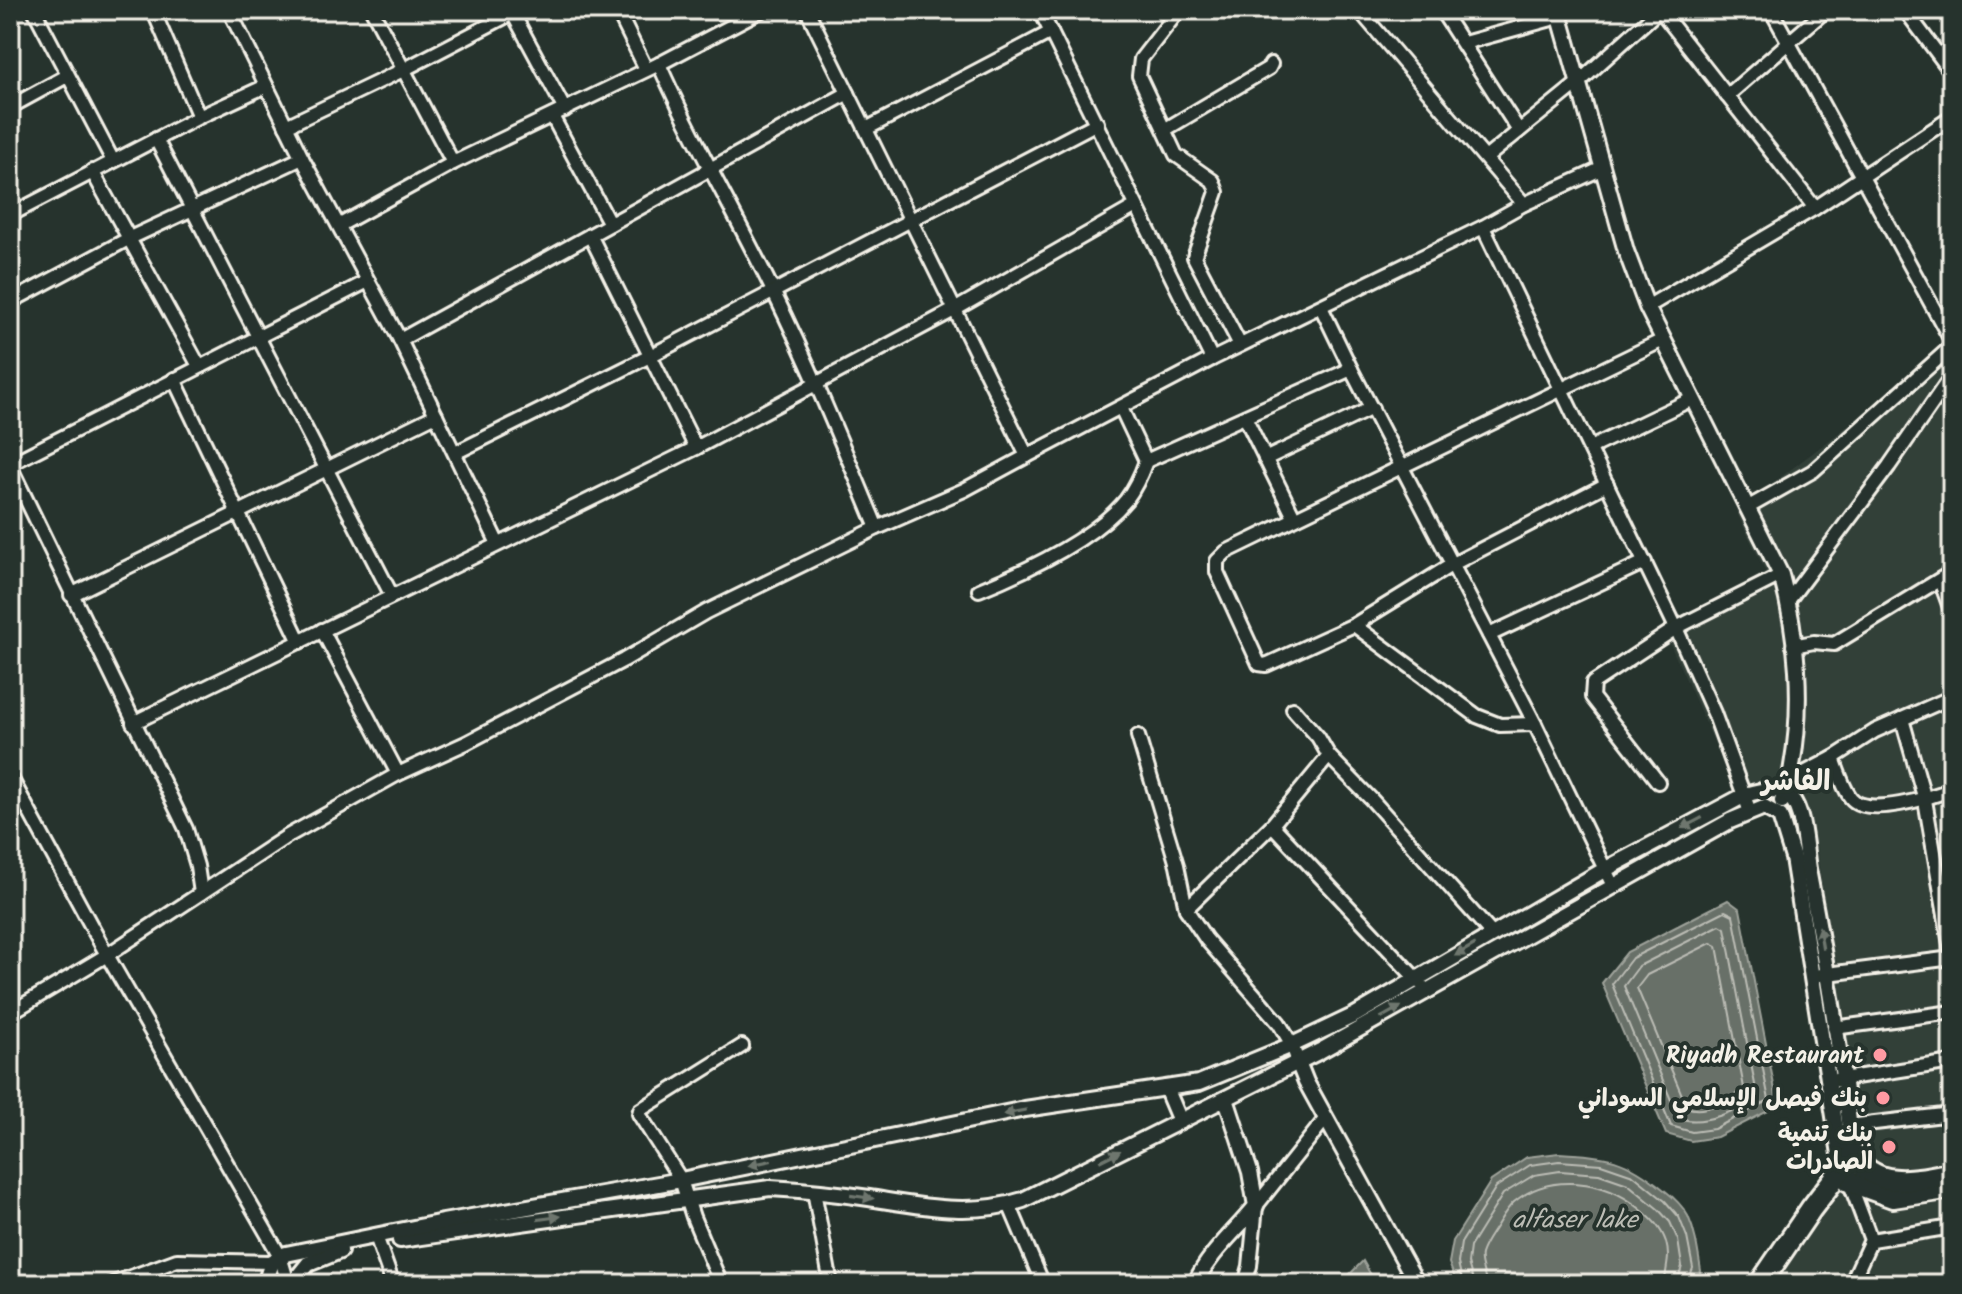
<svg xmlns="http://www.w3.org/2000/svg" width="1962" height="1294" viewBox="0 0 1962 1294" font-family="Kalam,'Playpen Sans Arabic',sans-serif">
	<rect width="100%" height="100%" fill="#26332d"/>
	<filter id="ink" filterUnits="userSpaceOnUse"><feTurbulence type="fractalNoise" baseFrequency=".0125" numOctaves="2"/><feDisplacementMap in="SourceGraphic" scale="16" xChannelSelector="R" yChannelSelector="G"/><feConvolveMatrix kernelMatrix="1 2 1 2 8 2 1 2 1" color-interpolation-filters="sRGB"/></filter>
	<g filter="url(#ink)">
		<!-- built -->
		<path fill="#333f39" d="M1952,347v937h-182l86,-135 -40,-304 -80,-55 -66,-146 96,-72 -30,-61z"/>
		<!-- water -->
		<g fill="#676f68" stroke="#9fa39b" stroke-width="2">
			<path d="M1728,900l12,9 38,197 -61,31 -26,4 -25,-7 -64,-151 25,-31z"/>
			<path d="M1559,1153c49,3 65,4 104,36 9,7 20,17 25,27 8,18 10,36 13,55l-8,13h-236l-8,-21 4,-22 38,-60 36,-24z"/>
			<path d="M1363,1261l13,23h-36z"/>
		</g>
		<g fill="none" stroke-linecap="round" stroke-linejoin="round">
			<!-- shore -->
			<g stroke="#bcbdb5" stroke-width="2">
				<path d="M1725,911l8,4 36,185 -55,29 -22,3 -21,-6 -59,-142 20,-26z"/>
				<path d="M1720,925l5,3 32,167c-16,15 -57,33 -79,22l-54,-131 15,-20z"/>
				<path d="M1711,943l6,3 27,142c-12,11 -41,27 -57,19l-50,-119 10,-13z"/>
				<path d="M1463,1284l-5,-21 3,-20 35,-56 34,-22 29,-4 42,3 32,11 32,26 14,16 8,20 6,31 -6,16"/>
				<path d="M1474,1284l-6,-21 2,-16 33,-53 31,-19 26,-4 39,3 29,10 30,25 12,13 8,18 4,26 -5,18"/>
				<path d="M1486,1284c-1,-11 -7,-20 -5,-30 3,-10 10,-19 15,-27 5,-8 11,-19 18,-25 36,-30 91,-22 125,6 12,10 22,19 27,34 5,18 -1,25 -1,42"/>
			</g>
			<!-- minor casing -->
			<g stroke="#f4f1e8" stroke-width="18">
				<g id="minor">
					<path d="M34,10l79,151"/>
					<path d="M153,10l46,107"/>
					<path d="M229,10l73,148 98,182 98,204"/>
					<path d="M372,10l81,153"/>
					<path d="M511,10l54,100"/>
					<path d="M617,10l29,59"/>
					<path d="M807,10l220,446 185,-97 271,-132 41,-23 79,-36"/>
					<path d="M1040,10l172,349"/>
					<path d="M1179,10l-38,49 -2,17 37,79 37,26 4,11 -23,65 46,88"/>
					<path d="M1359,10l165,194"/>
					<path d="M1441,10l78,121"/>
					<path d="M1660,10l155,198"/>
					<path d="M1771,10l181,332"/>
					<path d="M1905,10l47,63"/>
					<path d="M1464,43l95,-26"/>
					<path d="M659,64c34,78 78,152 115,229 38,77 70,156 103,235"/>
					<path d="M1727,96l99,-86"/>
					<path d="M10,107l57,-31"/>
					<path d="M552,116l58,108"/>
					<path d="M286,126l117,-56 115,-60"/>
					<path d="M866,129l185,-97"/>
					<path d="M1166,129l103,-61 2,-4"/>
					<path d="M156,139l236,457"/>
					<path d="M1487,157l91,-74 81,-73"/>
					<path d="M92,171l107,195"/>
					<path d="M10,215l189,-98 67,-31"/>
					<path d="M340,225l113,-62 206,-99 103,-54"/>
					<path d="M1483,227l193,401 38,85 36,99"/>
					<path d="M590,235l106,213"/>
					<path d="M10,302l120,-64 172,-80"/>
					<path d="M1321,307l30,62 184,355 78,162"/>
					<path d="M1647,307l168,-99 137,-91"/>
					<path d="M400,340l448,-247"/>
					<path d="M174,379l126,263"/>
					<path d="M1121,408l25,53 205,-92"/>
					<path d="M1245,417l49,100"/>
					<path d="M1590,448l102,-49"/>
					<path d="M455,453l195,-97 447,-233"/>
					<path d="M1265,459l107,-51"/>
					<path d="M10,464l358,-183"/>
					<path d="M10,466l176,363 11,37 4,27"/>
					<path d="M1607,484l-154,80 -99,61 -88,40 -7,-1 -42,-92v-11l9,-9 437,-212"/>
					<path d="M1747,508l66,-37 139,-125"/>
					<path d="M1940,580l12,33"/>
					<path d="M979,590c47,-19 114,-50 147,-90 9,-12 15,-25 20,-39"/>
					<path d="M71,595l365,-180"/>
					<path d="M1788,601l101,-135 63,-91"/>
					<path d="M1354,625l123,91 23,9 35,-1"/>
					<path d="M322,630l76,144"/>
					<path d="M1489,635l156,-73"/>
					<path d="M1793,646l21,-4 20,2 118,-72"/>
					<path d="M1293,709l25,28 11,19 43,44 121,135"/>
					<path d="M1902,719l23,81 27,156"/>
					<path d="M133,723l563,-275 260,-139 180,-103"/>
					<path d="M1138,736l39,129 9,44 20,30 73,84 13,22 6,17"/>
					<path d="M1833,758c5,13 10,30 18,40 16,20 81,-1 101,-9"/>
					<path d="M10,776l97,179 173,301 5,17v11"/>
					<path d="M1789,781l44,-23 42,-27 77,-34"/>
					<path d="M1658,782l-66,-85 1,-14 83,-55 105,-53"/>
					<path d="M1272,825l148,158"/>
					<path d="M1186,909l86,-84 57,-69"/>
					<path d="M1820,975l132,-17"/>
					<path d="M10,1013l97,-58 179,-118 112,-63 68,-31 158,-83 82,-48 171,-84 87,-38 63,-34"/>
					<path d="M1834,1028l118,-16"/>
					<path d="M1836,1080l116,-18"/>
					<path d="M1849,1126l103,-12"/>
					<path d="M1849,1181l22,59 -20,44"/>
					<path d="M814,1191l17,93"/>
					<path d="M1009,1204l34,80"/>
					<path d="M376,1236l17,48"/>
					<path d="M1871,1240l81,-13"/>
					<path d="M112,1284l65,-24 95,2"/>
					<path d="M721,1284l-28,-67 -12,-37 -42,-66 1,-4 102,-64"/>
					<path d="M1245,1284l5,-18 6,-60 70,-88"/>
				</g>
			</g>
			<!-- tertiary casing -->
			<g stroke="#f4f1e8" stroke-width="20">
				<g id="tertiary">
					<path d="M1558,10l68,241 21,56 134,268c17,61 22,129 11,191 -2,12 -3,25 -10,35"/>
					<path d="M1298,1062l8,20 111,202"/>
					<path d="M1166,1088l14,33"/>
					<path d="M400,1240l370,-52c34,2 66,5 99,10 52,8 102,19 154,2l297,-149 410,-230 34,-14 16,9 13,42 49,309"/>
					<path d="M265,1284l7,-22 14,-8 157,-32 238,-42 344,-71 174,-26 93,-38 63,-30 249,-145 141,-75c14,-4 34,-10 46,3 13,14 14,53 17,71 18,94 34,190 45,285"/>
					<path d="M292,1284l16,-20 32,-13"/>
					<path d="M1195,1284c14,-31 40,-52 61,-78l-6,-34 -24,-73"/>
				</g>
			</g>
			<!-- trunk casing -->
			<g stroke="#f4f1e8" stroke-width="26">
				<g id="trunk">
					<path d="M1842,1167l7,14 44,16 59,-9"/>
					<path d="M1760,1284l51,-75 42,-55c23,37 63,26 99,19"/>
				</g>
			</g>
			<!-- minor -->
			<use href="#minor" stroke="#26332d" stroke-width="12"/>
			<!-- tertiary -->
			<use href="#tertiary" stroke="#26332d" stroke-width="14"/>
			<!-- trunk -->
			<use href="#trunk" stroke="#26332d" stroke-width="20"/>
		</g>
		<!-- one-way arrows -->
		<defs><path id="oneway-solid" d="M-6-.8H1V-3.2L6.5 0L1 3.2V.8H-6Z" transform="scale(2)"/></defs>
		<g fill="#6e766e">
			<use href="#oneway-solid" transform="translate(1692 823) rotate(152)"/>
			<use href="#oneway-solid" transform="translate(1821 938) rotate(-99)"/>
			<use href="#oneway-solid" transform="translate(1465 950) rotate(150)"/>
			<use href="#oneway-solid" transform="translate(1391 1012) rotate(-29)"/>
			<use href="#oneway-solid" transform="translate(1015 1112) rotate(169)"/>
			<use href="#oneway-solid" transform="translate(1110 1156) rotate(-27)"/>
			<use href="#oneway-solid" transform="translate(760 1163) rotate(168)"/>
			<use href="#oneway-solid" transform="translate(862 1197) rotate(8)"/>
			<use href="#oneway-solid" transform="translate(549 1218) rotate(-8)"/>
		</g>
	</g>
	<!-- markers -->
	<g fill="#ff9aa2" stroke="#26332d" stroke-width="3">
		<circle cx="1880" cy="1055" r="8"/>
		<circle cx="1883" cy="1098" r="8"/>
		<circle cx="1889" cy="1147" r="8"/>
	</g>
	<g text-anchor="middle" stroke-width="8" stroke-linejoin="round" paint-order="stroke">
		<!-- poi labels -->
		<g font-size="24" font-weight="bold" fill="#f4f1e8" stroke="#26332d" text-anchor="end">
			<text x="1864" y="1063">Riyadh Restaurant</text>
			<text x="1867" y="1106">بنك فيصل الإسلامي السوداني</text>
			<text x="1873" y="1141">بنك تنمية<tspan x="1873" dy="28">الصادرات</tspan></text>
		</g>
		<!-- water labels -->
		<g font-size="26" font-style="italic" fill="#bcbdb5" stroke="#26332d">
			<text x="1575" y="1228">alfaser lake</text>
		</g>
		<!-- quarter labels -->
		<g font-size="28" font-weight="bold" fill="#f4f1e8" stroke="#26332d">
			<text x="1796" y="790">الفاشر</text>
		</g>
	</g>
	<!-- margin -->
	<rect width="1962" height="1294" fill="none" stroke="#26332d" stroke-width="40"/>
	<rect x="20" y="20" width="1922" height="1254" fill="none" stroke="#f4f1e8" stroke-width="3" filter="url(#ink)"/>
</svg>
